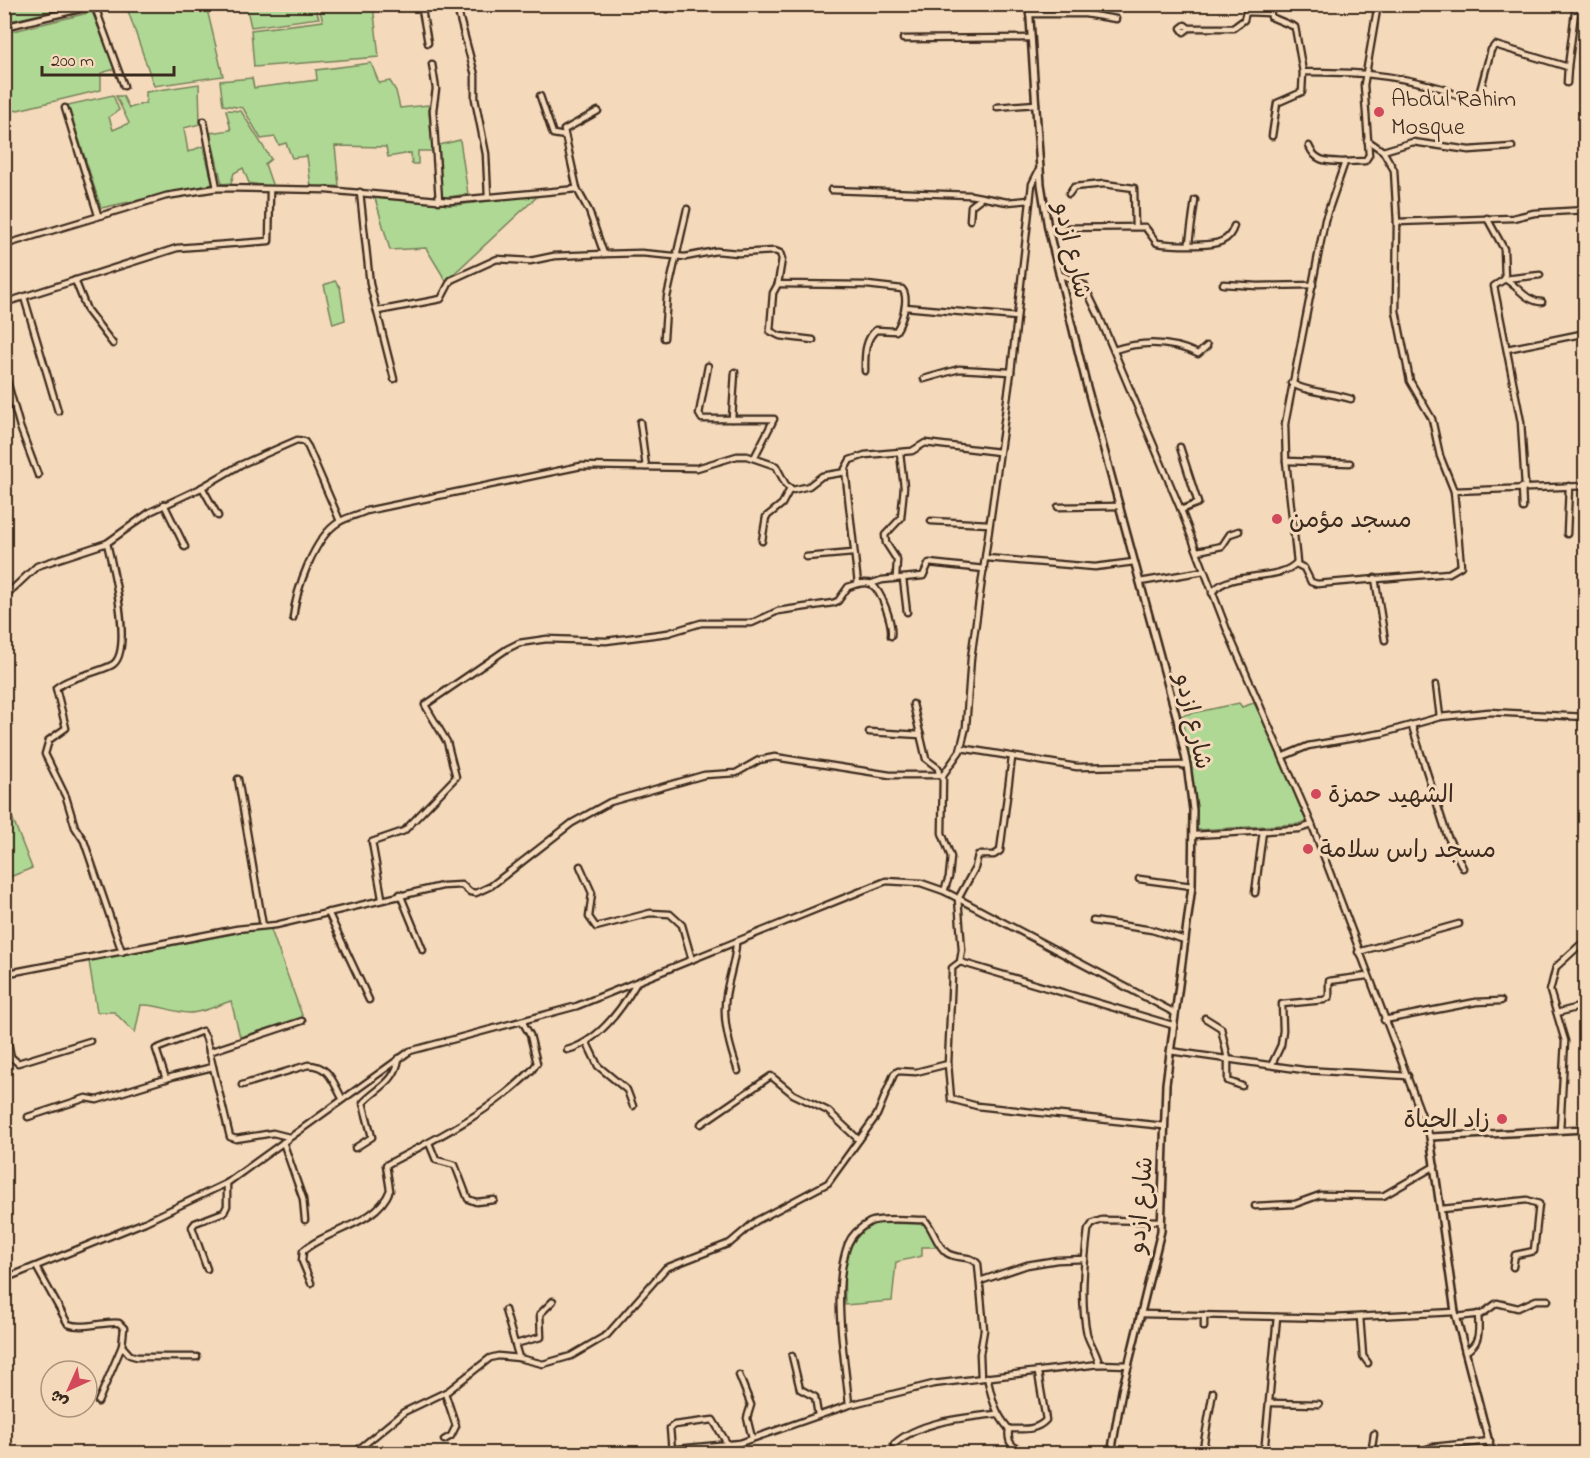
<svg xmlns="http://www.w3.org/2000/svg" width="1590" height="1458" viewBox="0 0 1590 1458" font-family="'Indie Flower','Playpen Sans Arabic',sans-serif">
	<rect width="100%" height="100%" fill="#f5d9bb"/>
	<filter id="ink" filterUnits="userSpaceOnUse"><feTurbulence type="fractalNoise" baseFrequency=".0167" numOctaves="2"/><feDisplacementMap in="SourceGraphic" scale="12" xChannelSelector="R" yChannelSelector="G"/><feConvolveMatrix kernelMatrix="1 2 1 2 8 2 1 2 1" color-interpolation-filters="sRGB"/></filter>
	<g filter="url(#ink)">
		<!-- green -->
		<g fill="#afd894" stroke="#758159" stroke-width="1.5">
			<path d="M5,4l76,1 -76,17z"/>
			<path d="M126,5h80l17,71 -69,10z"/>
			<path d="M246,5h68l5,13 -68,9z"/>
			<path d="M318,5h55l6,52 -125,10 -3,-37 72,-9z"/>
			<path d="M92,12l23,57 -14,4v17l-96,23v-80z"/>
			<path d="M371,63l8,20 11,-2 6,10 4,17 28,-3 5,46h-15v13h-6l-1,-11 -23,4 -2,-10 -51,-1 4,40 -28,1 -4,-31 -15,2 -6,-15 -7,2 -4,-8 -14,2 -18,-31 -20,-3 -3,-24 32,-3 2,10 63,-8 -1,-10z"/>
			<path d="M199,84l1,40 -16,4 4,24 15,-6 10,38 -112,24 -33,-103 45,-10 6,15 -10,7 4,13 16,-7 -13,-27h7l6,12 17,-5v-11z"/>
			<path d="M226,110l15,1 30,48 -6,5 8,23 -24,-4 -6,-15 -9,5 -3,10 -9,1 -12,-51 21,-3z"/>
			<path d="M460,140l8,54 -26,4 -3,-53z"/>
			<path d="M540,194l-94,87 -20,-33 -36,2 -15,-52 82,7z"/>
			<path d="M335,281l5,6 5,33 -12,4 -9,-39z"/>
			<path d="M1239,703l3,4 12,-4 19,38 33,80 -8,3 -101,6 -6,-66 -12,-48z"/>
			<path d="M5,799l27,69 -27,11h-1z"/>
			<path d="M270,927l33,91 -63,19 -9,-36c-12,4 -29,12 -42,12 -18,-1 -30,-9 -48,-8l-6,28 -21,-21h-17l-8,-51z"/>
			<path d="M874,1223l51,1 12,23h-15v9l-26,6 -4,39 -47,4c-1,-35 -4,-63 29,-82z"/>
		</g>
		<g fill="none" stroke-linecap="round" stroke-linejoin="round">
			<!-- minor casing -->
			<g stroke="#3b2a1e" stroke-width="9">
				<g id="minor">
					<path d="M94,4l30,82"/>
					<path d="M421,4l7,39"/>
					<path d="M456,4l19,71v24l11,55 2,43"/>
					<path d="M1270,4l1,13 24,10 8,45c50,0 89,2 138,16 12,4 19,12 33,13l5,-6 12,-45 4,-5 73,22 8,-63"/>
					<path d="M667,9l6,-5"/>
					<path d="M1029,14h56l31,5"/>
					<path d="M4,27l97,-23"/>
					<path d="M1189,28l-4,-3 -4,3 3,4 5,-4h44l11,-8 2,-8 24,1"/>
					<path d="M903,39l128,-1"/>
					<path d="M432,64l4,25 -3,21 6,91"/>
					<path d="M1567,83l1,-16"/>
					<path d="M540,96l13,38 12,2"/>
					<path d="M997,107l39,-3"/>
					<path d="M65,108l33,107"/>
					<path d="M204,121l13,67"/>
					<path d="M1272,136l5,-33 25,-11 1,-20"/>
					<path d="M1309,146c7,17 19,15 36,16"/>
					<path d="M1383,151l30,-9 56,8 43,-3"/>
					<path d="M577,189l-13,-59 34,-19"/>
					<path d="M831,190l139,5 37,7 23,-2"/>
					<path d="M360,192l10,92 24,95"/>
					<path d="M1069,194l5,-7 30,-3 30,4 1,39"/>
					<path d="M1487,218l17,31 1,30"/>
					<path d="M970,220l1,-14 9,-7"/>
					<path d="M1397,222l116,-4 21,-5 52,-3"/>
					<path d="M1048,228l97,-1 12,16c13,2 54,4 65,-2 7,-3 10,-8 12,-15"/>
					<path d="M4,232l4,12"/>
					<path d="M1189,243l6,-43"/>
					<path d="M4,245l162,-49 51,-8 109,2 123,11 128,-12 12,22 15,43 37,-1 44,4 31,-6 22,2 37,-2 5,2 2,6 -4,25 89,1 35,4c8,9 0,33 -6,42l-20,-1c-12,10 -11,27 -11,41"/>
					<path d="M1059,274l25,11 15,31 82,194 46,120 85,195 118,312"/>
					<path d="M1505,279c14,8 20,22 37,23"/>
					<path d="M75,280l12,30 26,34"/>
					<path d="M778,284l-5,9 -3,38 10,5 33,4"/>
					<path d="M1223,284l35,2 55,-1"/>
					<path d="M24,297l34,114"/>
					<path d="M4,303l173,-55 92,-7 1,-50"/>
					<path d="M905,307l112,10"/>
					<path d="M378,311l63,-12 10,-19 46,-21 33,2 24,-5 50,-2"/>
					<path d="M664,338l3,-41 20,-88"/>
					<path d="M1507,349l79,-16"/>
					<path d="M1114,350c30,-10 57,-9 84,4l9,-8"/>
					<path d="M708,366l-9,48 3,5h72l-20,39"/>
					<path d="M4,370l16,57 18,48"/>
					<path d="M924,379l35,-10 52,3"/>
					<path d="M1291,383c14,9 42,10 60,16"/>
					<path d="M732,419l3,-47"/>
					<path d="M640,422l6,45"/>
					<path d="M1180,447l18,56 -17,7"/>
					<path d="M1286,461l64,2"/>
					<path d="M1525,486l-4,-64 -27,-136 11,-7 35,-4"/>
					<path d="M202,487l16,29"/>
					<path d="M1522,487l1,21"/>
					<path d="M1454,491l132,-5"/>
					<path d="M164,504l21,43"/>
					<path d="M1058,507l62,-1"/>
					<path d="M931,521l58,3"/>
					<path d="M1567,534l2,-48"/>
					<path d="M762,541l4,-24 16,-13 8,-15"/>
					<path d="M107,543c5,21 27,110 5,122 -17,9 -41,11 -56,23l10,40 -17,12 -4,14 21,43 9,30 9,14 38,111"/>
					<path d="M1198,551l24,-5 8,-12 9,-3"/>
					<path d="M806,557l47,-4"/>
					<path d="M986,558l109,9 39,-5"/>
					<path d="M1296,564l8,4 7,14 6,2 132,-11 12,-7 -7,-75 -14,-35 -8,-37 -22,-38 -14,-70 1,-89 -3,-52 -11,-19 -16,-11"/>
					<path d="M896,578l1,-18 -11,-17 -1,-8 16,-17 3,-31 -4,-34"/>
					<path d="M1375,578l10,62"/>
					<path d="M903,579l4,33"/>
					<path d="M1140,582l64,-11"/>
					<path d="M858,584l-13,-115 5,-9 15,-5 47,-4 13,-8 74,9"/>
					<path d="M870,584l12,-4 41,-4 6,-13 55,6"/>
					<path d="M1212,593c16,-24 68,-10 85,-31l-11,-101 -1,-37 40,-204 20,-58 20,-1 4,-6 -5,-70 14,-81"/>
					<path d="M4,597l33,-31 70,-23 43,-31 49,-23 41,-24 57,-25 7,1 4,6 32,74"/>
					<path d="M293,618c3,-28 21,-81 46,-96 8,-5 19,-7 27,-11l215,-45 116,2 40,-12h10l29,10 10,19 7,5 16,-4 13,-10 24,-4"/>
					<path d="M1436,685l4,32"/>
					<path d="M913,704l13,55 12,9 1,7"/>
					<path d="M1412,726l35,109 16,33"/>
					<path d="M869,732l52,3"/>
					<path d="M961,748l116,19 110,-2"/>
					<path d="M1284,756l24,-10 75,-13 57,-16 49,-5 97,5"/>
					<path d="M1012,758l-12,93 -6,4h-16l-3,13 -17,31 4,51 -2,12 -8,6v6l-4,90 3,35 26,7 187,20"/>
					<path d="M238,779l25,147"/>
					<path d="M1194,835l105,-6 13,-4"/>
					<path d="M580,866l12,27 -3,24 7,10 54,-14 20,1 12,11 10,35"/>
					<path d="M1139,879l53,7"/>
					<path d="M944,891l5,-14 2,-20 -9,-24 1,-58 17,-24 6,-24 5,-69 40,-286 21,-188 8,-16"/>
					<path d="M1255,893l8,-62"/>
					<path d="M400,894l23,56"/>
					<path d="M382,898l-10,-56 32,-11 52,-54 -9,-35 -22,-37 82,-56 12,-6 28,-4 59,2 62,-8 33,-10h51l26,-12 55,-8 5,-2 10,-14c6,-2 16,-6 23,-3 11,7 22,40 20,52"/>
					<path d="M328,912l41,88"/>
					<path d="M1093,921l59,9 33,10"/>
					<path d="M736,942c0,22 -11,42 -11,65 -1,21 6,44 13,64"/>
					<path d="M1358,952l101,-28"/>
					<path d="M960,962l212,63"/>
					<path d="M4,974l233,-45 39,-4 166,-39 20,-1 8,7 6,1 15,-7 81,-63 38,-21 94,-27 32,-2 23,-13 16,-3 115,18h53"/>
					<path d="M1557,1013l29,-8"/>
					<path d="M1205,1018l16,10 7,31v22l14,5"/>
					<path d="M1384,1020l92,-18 25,-1"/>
					<path d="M4,1024l7,33 7,6 72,-22"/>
					<path d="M587,1043l11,23 29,24 6,16"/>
					<path d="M567,1050c31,-8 54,-40 69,-66"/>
					<path d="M1170,1051l134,19 104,6"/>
					<path d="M209,1052l93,-31"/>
					<path d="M1272,1064l9,-19 2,-15 -1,-26 42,-4 5,-3v-16l38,-5"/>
					<path d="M166,1079l-10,-30 46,-18 4,7 24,99 6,2 37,-6 16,4"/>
					<path d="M242,1085l66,-20c21,0 25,17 34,33"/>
					<path d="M28,1117l58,-19 11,2 78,-24 38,-9"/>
					<path d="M701,1124l70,-48 22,18 35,17 31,29"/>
					<path d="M1560,1130l5,-89 -15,-50 6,-24 24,-22"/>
					<path d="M283,1142l20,57 2,21"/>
					<path d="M429,1143l7,17 19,5 13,34 8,3 18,-2"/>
					<path d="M355,1148l17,-11 -9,-34c14,-15 33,-21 36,-45"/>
					<path d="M1255,1206l40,-2 25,-9 63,1 52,-30"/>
					<path d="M1442,1209l85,-9 12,4 -5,47 -19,4 -2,12"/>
					<path d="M37,1268l31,56c15,6 35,-3 51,-1l5,5 -2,18 -24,56"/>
					<path d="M207,1269l-15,-42 3,-4 29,-11 3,-6v-23"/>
					<path d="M4,1279l141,-57 82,-39 183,-132 167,-45 309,-125 35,2 23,8 231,122"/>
					<path d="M980,1281l47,-16 30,-5 28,-1"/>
					<path d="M311,1283l-9,-22 1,-10c24,-22 74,-26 87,-61l-4,-25c51,-27 105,-53 146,-95l5,-7 -7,-28 -8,-14"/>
					<path d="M505,1310l14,48"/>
					<path d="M1141,1314l193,4 121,-6"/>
					<path d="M1360,1317l3,39 5,7"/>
					<path d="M1456,1317l26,-3 15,-11 21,5 18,-8h12"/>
					<path d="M1204,1327v-12"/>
					<path d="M515,1344l26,-7 -1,-23 13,-13"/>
					<path d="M122,1346l8,9 7,2h60"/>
					<path d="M1465,1352c16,-9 14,-21 13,-38"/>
					<path d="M792,1356l8,33 15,8 3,18"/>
					<path d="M1099,1364c-2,-11 -9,-20 -12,-30 -7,-33 -3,-71 1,-104l5,-7 9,-3 59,1"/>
					<path d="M739,1375l12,30 -4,13 5,20"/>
					<path d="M987,1377c5,22 8,36 22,52 14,0 27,2 37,-9l-8,-47"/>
					<path d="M1271,1403l48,1"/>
					<path d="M849,1405c-4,-48 -18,-115 -1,-161 4,-10 13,-17 22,-22 11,-5 43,-2 55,-2 9,10 11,25 22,33 10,7 23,1 31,11l6,66 -4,24 1,24"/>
					<path d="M1009,1429c-3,19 9,20 24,25"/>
					<path d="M444,1440l7,-4 5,-10 -11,-33"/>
					<path d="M894,1444c26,-23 69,-26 102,-30"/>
					<path d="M672,1451l-2,-23 4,-3 39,-5 15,25"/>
					<path d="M353,1454l51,-42 44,-21 42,-33 8,-2 21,2 24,6 28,-8 36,-21 59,-67 64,-25 26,-22 72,-38 49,-68 17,-41 4,-3 18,1 32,-8"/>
					<path d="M669,1454l8,-5 63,-6 109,-38 84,-21 166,-20 30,1"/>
					<path d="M1202,1454l11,-62"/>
					<path d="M1264,1454l13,-137"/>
					<path d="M1371,1454l3,-20"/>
					<path d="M1411,1454l22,-7 57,-6"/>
				</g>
			</g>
			<!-- tertiary casing -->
			<g stroke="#3b2a1e" stroke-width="10">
				<g id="tertiary">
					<path d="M1029,4l12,180 7,44 39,159 89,328 11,50 6,45 -1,76 -26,198 -5,147 -39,160 -11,63"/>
					<path d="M1492,1454l-37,-142 -25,-175 156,-8"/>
				</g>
			</g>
			<!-- minor -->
			<use href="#minor" stroke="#f5d9bb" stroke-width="4.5"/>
			<!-- tertiary -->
			<use href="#tertiary" stroke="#f5d9bb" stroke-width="5"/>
		</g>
	</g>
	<!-- markers -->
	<g fill="#d1495b" stroke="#f5d9bb" stroke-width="2">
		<circle cx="1379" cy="112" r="6"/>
		<circle cx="1277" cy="519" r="6"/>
		<circle cx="1316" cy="794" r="6"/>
		<circle cx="1308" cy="849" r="6"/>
		<circle cx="1502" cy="1119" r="6"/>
	</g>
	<g text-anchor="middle" stroke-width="6" stroke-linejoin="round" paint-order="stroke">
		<!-- poi labels -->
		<g font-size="24" fill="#3b2a1e" stroke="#f5d9bb" text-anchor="start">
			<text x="1391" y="106">Abdul Rahim<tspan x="1391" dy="28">Mosque</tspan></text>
			<text x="1289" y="527">مسجد مؤمن</text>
			<text x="1328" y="802">الشهيد حمزة</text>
			<text x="1320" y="857">مسجد راس سلامة</text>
			<text x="1490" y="1127" text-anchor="end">زاد الحياة</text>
		</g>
		<!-- street labels -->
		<g font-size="24" fill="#3b2a1e" stroke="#f5d9bb">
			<text transform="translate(1073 250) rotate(77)" y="8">شارع ازدو</text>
			<text transform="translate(1194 721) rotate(77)" y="8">شارع ازدو</text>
			<text transform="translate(1140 1205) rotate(-85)" y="8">شارع ازدو</text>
		</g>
	</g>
	<!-- margin -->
	<rect width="1590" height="1458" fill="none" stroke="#f5d9bb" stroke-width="24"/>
	<rect x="12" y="12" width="1566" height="1434" fill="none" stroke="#3b2a1e" stroke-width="2" filter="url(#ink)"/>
	<!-- north arrow -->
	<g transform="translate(69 1389) rotate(225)"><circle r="28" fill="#f5d9bb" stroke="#ab937c" stroke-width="1.5"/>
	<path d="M0-4.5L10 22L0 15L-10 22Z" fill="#d1495b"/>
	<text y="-9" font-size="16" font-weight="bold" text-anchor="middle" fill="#3b2a1e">ش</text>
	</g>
	<!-- scale -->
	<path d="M42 66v9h132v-9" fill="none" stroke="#3b2a1e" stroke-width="3"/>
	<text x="51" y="66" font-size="18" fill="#3b2a1e" stroke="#f5d9bb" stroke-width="4.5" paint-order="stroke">200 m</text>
</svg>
